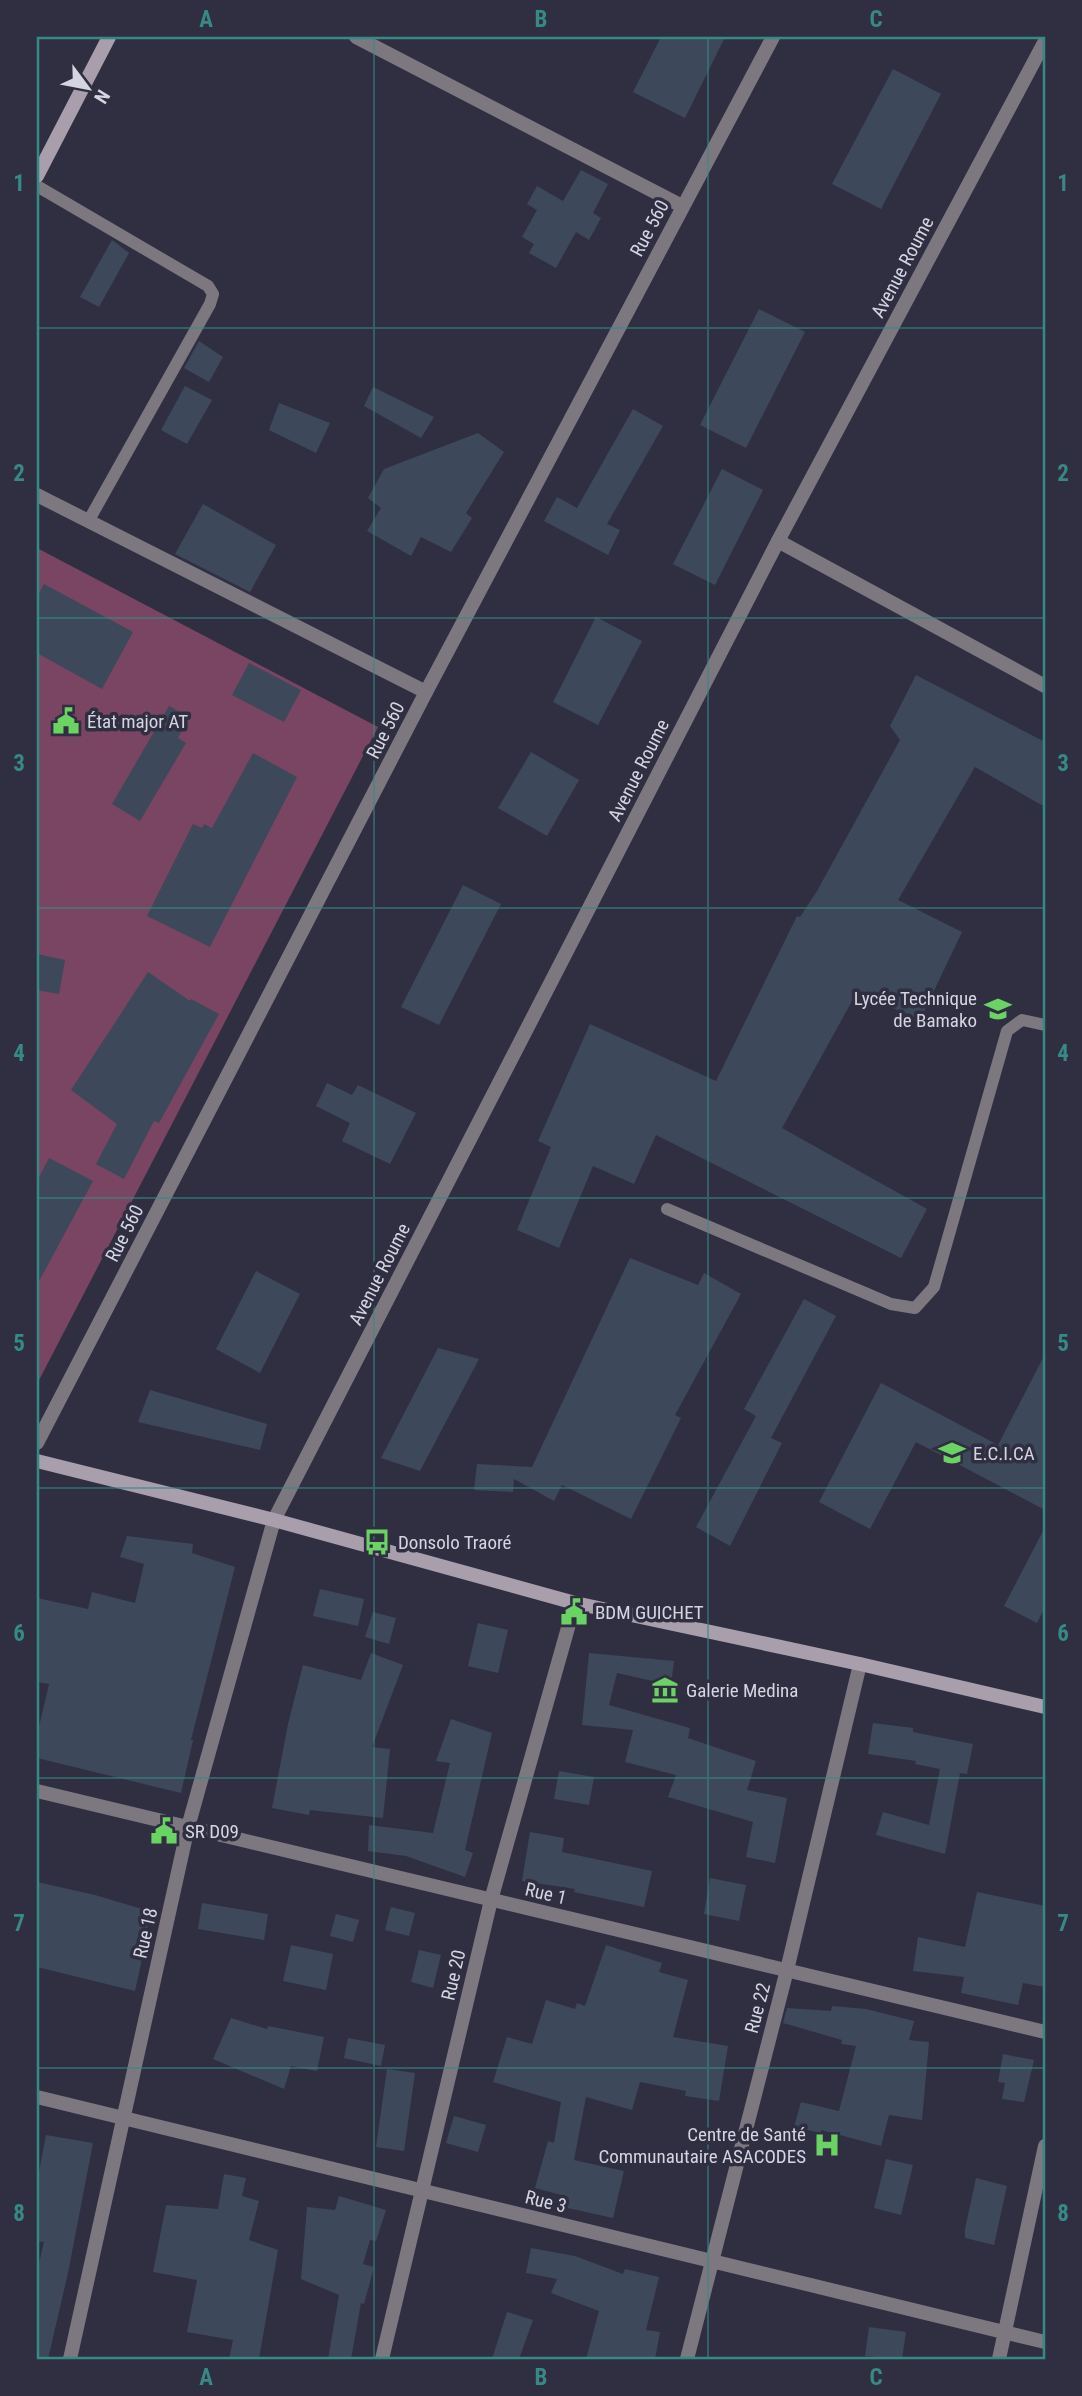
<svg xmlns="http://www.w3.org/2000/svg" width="1082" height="2396" viewBox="0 0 1082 2396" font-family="'Roboto Condensed',sans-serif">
	<rect width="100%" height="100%" fill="#302f42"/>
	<!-- green -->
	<path fill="#794563" d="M37,548l341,179 -341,657z"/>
	<!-- building -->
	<g fill="#3d485a">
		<path d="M661,37h64l-40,81 -52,-26z"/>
		<path d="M893,69l48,25 -60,115 -49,-25z"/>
		<path d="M581,170l27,14 -15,29 8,5 -12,22 -13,-8 -20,36 -27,-15 5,-9 -12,-7 15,-27 -10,-6 10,-18 26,15z"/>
		<path d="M112,240l17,13 -30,54 -19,-10z"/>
		<path d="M759,309l46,23 -59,116 -46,-23z"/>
		<path d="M199,341l24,16 -14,25 -25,-14z"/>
		<path d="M185,386l27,14 -25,44 -26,-14z"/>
		<path d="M373,387l61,30 -13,21 -57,-32z"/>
		<path d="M279,403l51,20 -14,30 -47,-23z"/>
		<path d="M633,409l30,17 -56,98 13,6 -12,25 -64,-34 13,-24 20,11z"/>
		<path d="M478,433l26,19 -38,61 6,5 -21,34 -30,-15 -10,19 -44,-25 14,-23 -13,-10 16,-29z"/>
		<path d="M722,469l41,21 -48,95 -42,-21z"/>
		<path d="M203,504l73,41 -26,47 -75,-38z"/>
		<path d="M44,584l89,48 -31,57 -65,-36v-56z"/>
		<path d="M596,617l46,24 -44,84 -45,-23z"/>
		<path d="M249,663l52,27 -17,32 -52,-27z"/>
		<path d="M916,675l129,67v65l-70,-40 -77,133 64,32 -42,88 -63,-28 -75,136 145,81 -26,49 -245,-123 -22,49 -41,-18 -34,82 -42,-18 34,-83 -13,-6 52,-117 126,57 81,-165 3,1 17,-26 83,-151 -10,-14z"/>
		<path d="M169,706l20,11 -11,21 8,5 -46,78 -28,-17z"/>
		<path d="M531,752l48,28 -32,56 -49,-28z"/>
		<path d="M253,753l44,24 -87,170 -63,-31 46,-92 9,4 2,-4 8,4z"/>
		<path d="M463,885l38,19 -62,121 -38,-18z"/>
		<path d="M37,954l28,6 -6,34 -22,-4z"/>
		<path d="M148,972l42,29 1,-2 28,15 -60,109 -5,-2 -30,58 -28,-15 21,-40 -46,-34z"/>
		<path d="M327,1083l25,12 6,-10 58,28 -26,51 -48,-23 8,-18 -34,-17z"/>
		<path d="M49,1158l44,23 -56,104v-104z"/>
		<path d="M630,1258l68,27 6,-12 37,21 -66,121 6,3 -50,101 -69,-34 -8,16 -40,-22 -1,13 -39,-2 3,-26 55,3z"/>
		<path d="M256,1271l44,23 -40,79 -44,-24z"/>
		<path d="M804,1299l32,17 -65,122 11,5 -52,103 -34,-19 60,-111 -12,-7z"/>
		<path d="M438,1348l41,11 -59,112 -39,-13z"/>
		<path d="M1045,1354v156l-129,-68 -46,87 -51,-27 62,-119 117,62z"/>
		<path d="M150,1390l117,34 -7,26 -122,-28z"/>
		<path d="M1045,1527v80l-8,16 -33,-17z"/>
		<path d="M127,1536l66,8 -1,9 43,14 -44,173h2l-12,53 -144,-35v-23l12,-51 -12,-2v-84l51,11 4,-17 43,11 9,-39 -24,-7z"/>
		<path d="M320,1589l44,10 -6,27 -45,-10z"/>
		<path d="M373,1612l23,6 -7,26 -24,-7z"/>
		<path d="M478,1623l30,7 -10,43 -30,-7z"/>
		<path d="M371,1653l32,12 -31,82 18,2 -7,69 -73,-8 -1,5 -37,-7 16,-84 15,-59 58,15z"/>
		<path d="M589,1653l85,8 -3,24 -54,-12 -8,32 81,23 -2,10 68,23 -9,29 40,8 -12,65 -29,-6 7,-35 -85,-25 8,-22 -51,-13 8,-32 -51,-5z"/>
		<path d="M451,1719l41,14 -27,117 8,3 -8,24 -59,-21 -38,-5 1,-26 64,8 17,-70 -14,-2z"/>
		<path d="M873,1723l40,5v4l60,12 -6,30 -7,-1 -15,81 -69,-19 7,-23 46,13 11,-56 -25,-5 1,-3 -48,-7z"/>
		<path d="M559,1771l35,6 -5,28 -35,-6z"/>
		<path d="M530,1832l34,6 -2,14 90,19 -8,36 -70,-15 1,-3 -53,-8z"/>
		<path d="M710,1878l36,7 -7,36 -35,-7z"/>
		<path d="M37,1882l58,13 57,17 -14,46 4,1 -7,32 -98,-24z"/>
		<path d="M977,1892l68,14v81l-22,-4 -5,22 -57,-12 3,-16 -51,-6 5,-34 47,10z"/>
		<path d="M202,1903l66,11 -4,26 -66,-11z"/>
		<path d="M391,1907l24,6 -6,23 -24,-6z"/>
		<path d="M336,1914l23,6 -6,22 -23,-6z"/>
		<path d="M291,1945l42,9 -7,36 -43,-9z"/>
		<path d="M606,1945l56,18 -3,9 29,8 -15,57 55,9 -9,55 -34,-5 1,-5 -46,-9 -8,28 -46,-13 -12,63 50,11 -11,47 -50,-11 2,-11 -30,-8 13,-47 6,2 7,-41 -68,-20 14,-45 25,7 14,-44 29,9 2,-6 8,3z"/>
		<path d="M419,1950l22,5 -8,33 -22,-6z"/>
		<path d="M832,2006l34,3 48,12 -5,19 20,2 -7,78 -33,-5 -8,31 -60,-16v3l-27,-6 7,-25 38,9 17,-65 -15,-2 1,-4 -59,-17 4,-15 44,3z"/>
		<path d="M231,2018l36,11 1,-3 56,11 -7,34 -26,-5 -7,23 -71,-30z"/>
		<path d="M348,2038l37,7 -4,21 -37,-8z"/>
		<path d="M1003,2054l31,6 -10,42 -22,-3 3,-16 -7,-1z"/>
		<path d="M387,2069l28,4 -11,78 -28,-4z"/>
		<path d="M454,2116l32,9 -8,27 -32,-9z"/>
		<path d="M46,2135l47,8 -25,130 -20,86h-11v-87l7,-30 -7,-1v-59z"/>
		<path d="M886,2159l27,6 -12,50 -27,-7z"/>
		<path d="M224,2174l22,4 -4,18 17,5 -10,39 29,10 -19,109h-30l4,-19 -46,-8 10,-52 -44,-8 13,-67 52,4z"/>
		<path d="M976,2178l31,8 -13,59 -29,-7v-9z"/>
		<path d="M339,2196l47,14 -10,31 -6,-1 -7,24 11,3 -10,37 -3,-1 -10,56h-23l11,-64 -38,-16 6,-72 28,3z"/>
		<path d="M531,2248l44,8 48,18 2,-5 34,8 -13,53 14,2 -5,27h-69l13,-48 -48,-18 6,-14 -31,-6z"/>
		<path d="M507,2312l26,8 -14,39h-27z"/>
		<path d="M869,2327l37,5 -4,27 -37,-3z"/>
	</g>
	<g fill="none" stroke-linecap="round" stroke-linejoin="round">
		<!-- lane -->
		<g stroke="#7d7780" stroke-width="12">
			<path d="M37,186l171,100 5,8 -3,10 -121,216"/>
			<path d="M667,1209l224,95 24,4 19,-21 73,-256 15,-11 23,5"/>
		</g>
		<!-- street -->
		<g stroke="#7d7780" stroke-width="14">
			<path d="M356,37l326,169"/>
			<path d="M37,495l389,197"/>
			<path d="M778,541l267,145"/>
			<path d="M37,1443l389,-751 347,-655"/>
			<path d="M37,1791l1008,241"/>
			<path d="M37,2097l1008,245"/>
			<path d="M70,2359l118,-532 86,-307 504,-979 267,-500"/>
			<path d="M382,2359l109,-459 84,-297"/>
			<path d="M687,2359l100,-389 73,-306"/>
			<path d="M999,2359l46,-213"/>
		</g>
		<!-- secondary -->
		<g stroke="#a89eac" stroke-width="14">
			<path d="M37,176l72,-139"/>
			<path d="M37,1461l237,59 301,83 285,61 185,43"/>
		</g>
	</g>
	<!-- grid -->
	<path fill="none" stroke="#378985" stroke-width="2" stroke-opacity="0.55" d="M374,37v2322M708,37v2322M37,328h1008M37,618h1008M37,908h1008M37,1198h1008M37,1488h1008M37,1778h1008M37,2068h1008"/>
	<!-- icons -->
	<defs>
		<g id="civic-bare" transform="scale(2.1)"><path d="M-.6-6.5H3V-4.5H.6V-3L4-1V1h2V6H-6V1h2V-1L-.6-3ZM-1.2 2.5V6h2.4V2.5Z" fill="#6bd363" stroke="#302f42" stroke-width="2.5" paint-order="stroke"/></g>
		<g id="school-bare" transform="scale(2.1)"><path d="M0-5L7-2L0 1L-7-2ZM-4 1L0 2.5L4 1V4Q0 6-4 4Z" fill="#6bd363" stroke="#302f42" stroke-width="2.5" paint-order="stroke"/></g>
		<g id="bus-bare" transform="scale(2.1)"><path d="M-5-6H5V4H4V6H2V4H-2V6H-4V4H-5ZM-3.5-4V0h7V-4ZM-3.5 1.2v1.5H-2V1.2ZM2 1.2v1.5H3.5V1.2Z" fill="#6bd363" stroke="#302f42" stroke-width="2.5" paint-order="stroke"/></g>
		<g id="museum-bare" transform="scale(2.1)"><path d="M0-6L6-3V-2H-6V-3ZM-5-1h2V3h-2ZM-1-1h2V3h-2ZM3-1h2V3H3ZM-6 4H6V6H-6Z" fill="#6bd363" stroke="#302f42" stroke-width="2.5" paint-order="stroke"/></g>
		<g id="hospital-bare" transform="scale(2.1)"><path d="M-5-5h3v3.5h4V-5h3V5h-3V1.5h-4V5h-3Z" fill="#6bd363" stroke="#302f42" stroke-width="2.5" paint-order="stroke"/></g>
	</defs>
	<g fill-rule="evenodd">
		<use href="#civic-bare" x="66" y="721"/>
		<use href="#school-bare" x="998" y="1009"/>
		<use href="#school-bare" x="952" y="1453"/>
		<use href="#bus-bare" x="377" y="1542"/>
		<use href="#civic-bare" x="574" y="1612"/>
		<use href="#museum-bare" x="665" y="1690"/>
		<use href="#civic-bare" x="164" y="1831"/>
		<use href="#hospital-bare" x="827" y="2145"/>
	</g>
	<g text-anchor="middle" stroke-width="7" stroke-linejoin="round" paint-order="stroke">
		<!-- street labels -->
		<g font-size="19" fill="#d5d5e1" stroke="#302f42">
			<text transform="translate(649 228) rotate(-62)" y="7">Rue 560</text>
			<text transform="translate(902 267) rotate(-62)" y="7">Avenue Roume</text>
			<text transform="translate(385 730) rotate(-63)" y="7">Rue 560</text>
			<text transform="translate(638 770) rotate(-63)" y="7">Avenue Roume</text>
			<text transform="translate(124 1233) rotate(-63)" y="7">Rue 560</text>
			<text transform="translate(379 1274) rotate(-63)" y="7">Avenue Roume</text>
			<text transform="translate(546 1893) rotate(13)" y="7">Rue 1</text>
			<text transform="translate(145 1933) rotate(-77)" y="7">Rue 18</text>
			<text transform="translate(453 1975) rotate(-77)" y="7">Rue 20</text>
			<text transform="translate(757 2008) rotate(-75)" y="7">Rue 22</text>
			<text transform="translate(546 2201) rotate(14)" y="7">Rue 3</text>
		</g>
		<!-- poi labels -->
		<g font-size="19" fill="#d5d5e1" stroke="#302f42" text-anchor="start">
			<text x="87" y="728">État major AT</text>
			<text x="977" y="1005" text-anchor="end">Lycée Technique<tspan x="977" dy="22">de Bamako</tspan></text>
			<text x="973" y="1460">E.C.I.CA</text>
			<text x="398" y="1549">Donsolo Traoré</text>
			<text x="595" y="1619">BDM GUICHET</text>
			<text x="686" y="1697">Galerie Medina</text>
			<text x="185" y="1838">SR D09</text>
			<text x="806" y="2141" text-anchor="end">Centre de Santé<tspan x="806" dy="22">Communautaire ASACODES</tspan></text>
		</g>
	</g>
	<!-- border -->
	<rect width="1082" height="2396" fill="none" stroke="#302f42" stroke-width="77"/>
	<!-- north arrow -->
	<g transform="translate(88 88) rotate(122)" stroke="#302f42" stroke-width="5" paint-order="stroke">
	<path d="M0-5L12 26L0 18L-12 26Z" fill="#d5d5e1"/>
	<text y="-10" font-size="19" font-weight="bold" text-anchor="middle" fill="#d5d5e1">N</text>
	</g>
	<rect x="38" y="38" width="1006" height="2320" fill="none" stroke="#378985" stroke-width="2.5"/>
	<g font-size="23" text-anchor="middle" font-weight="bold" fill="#378985">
		<text x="206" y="27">A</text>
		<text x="541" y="27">B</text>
		<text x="876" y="27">C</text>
		<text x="19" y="191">1</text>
		<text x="1063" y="191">1</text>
		<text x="19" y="481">2</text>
		<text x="1063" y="481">2</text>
		<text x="19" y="771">3</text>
		<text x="1063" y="771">3</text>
		<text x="19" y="1061">4</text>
		<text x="1063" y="1061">4</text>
		<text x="19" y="1351">5</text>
		<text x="1063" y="1351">5</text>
		<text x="19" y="1641">6</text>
		<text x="1063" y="1641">6</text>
		<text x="19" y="1931">7</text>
		<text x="1063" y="1931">7</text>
		<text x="19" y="2221">8</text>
		<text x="1063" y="2221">8</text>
		<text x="206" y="2385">A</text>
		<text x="541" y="2385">B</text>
		<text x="876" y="2385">C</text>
	</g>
</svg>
